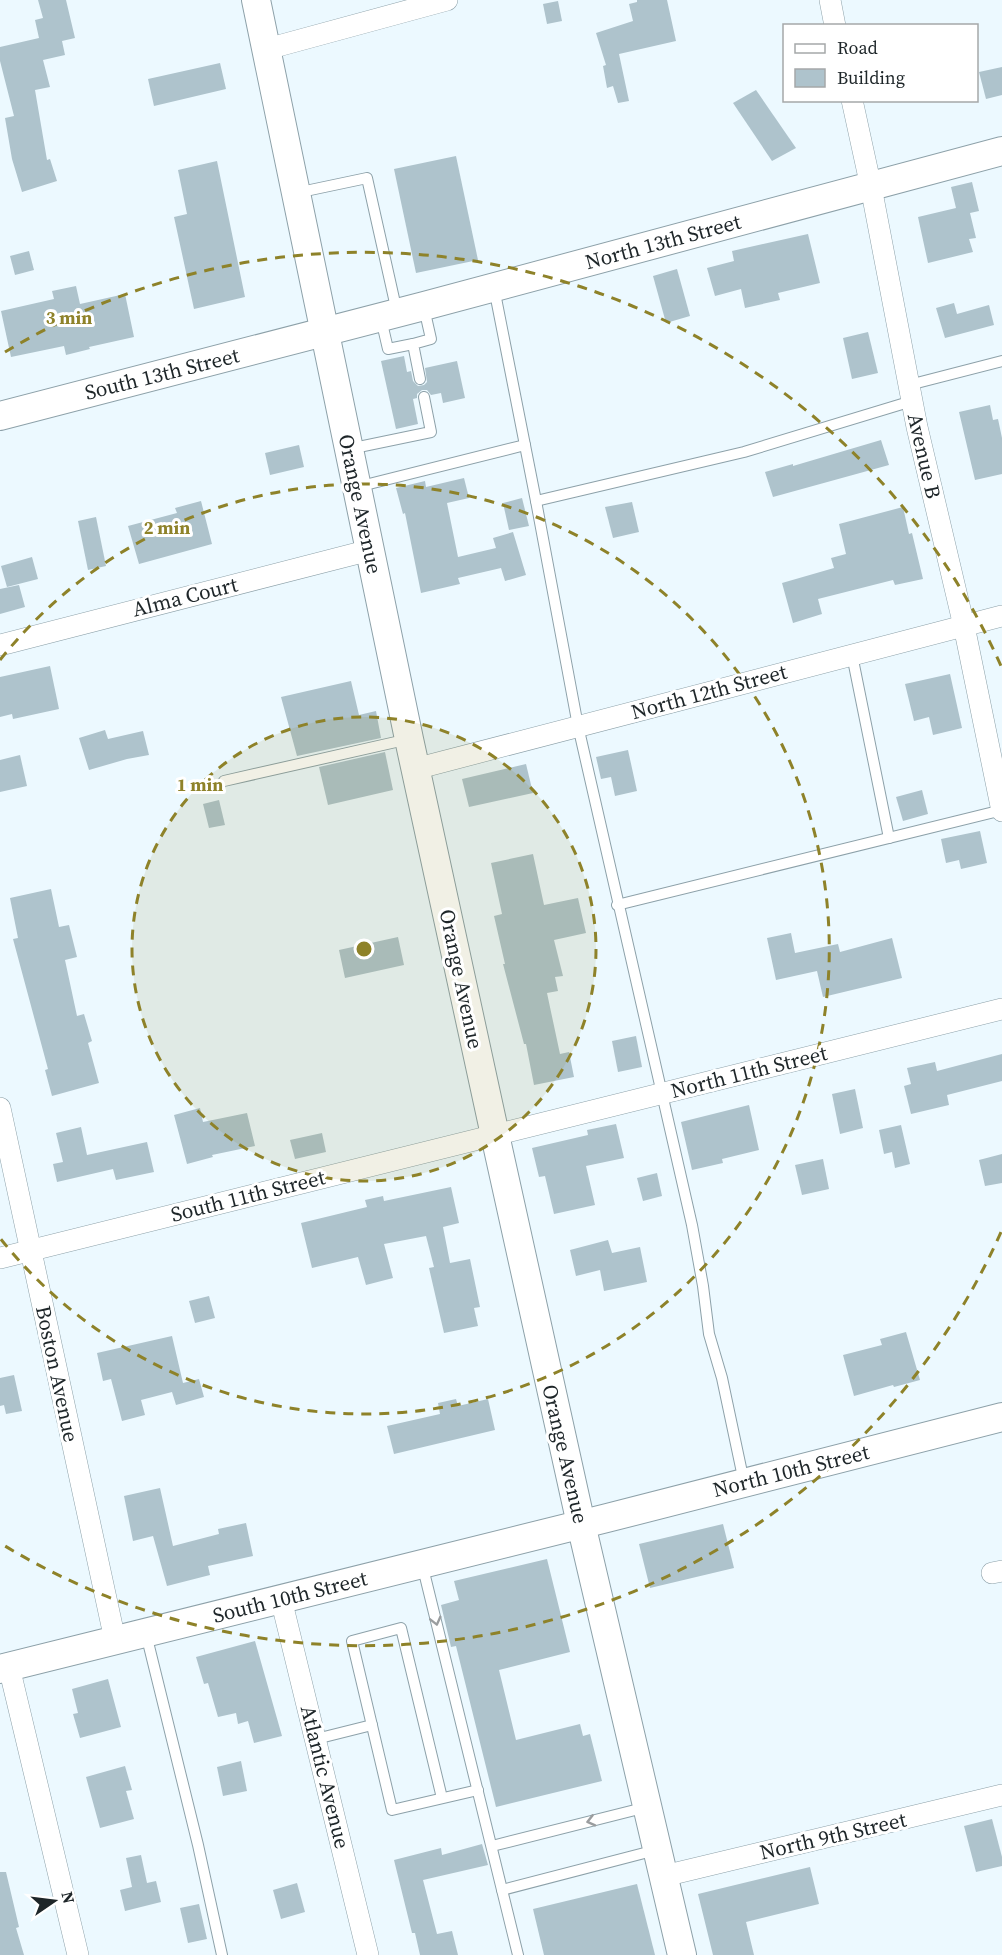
<svg xmlns="http://www.w3.org/2000/svg" width="1002" height="1955" viewBox="0 0 1002 1955" font-family="'Source Serif 4',serif">
	<rect width="100%" height="100%" fill="#ecf9ff"/>
	<!-- building -->
	<g fill="#aec3cc">
		<path d="M38,0h28l9,38 -13,3 3,14 -22,5 7,27 -15,3 12,70 3,-1 7,22 -35,11 -10,-33 -7,-41 9,-2 -14,-55v-14l39,-9 -4,-18 8,-2z"/>
		<path d="M637,0h30l9,41 -57,13 10,47 -11,2 -5,-17 -6,2 -4,-22 3,-1 -10,-32 37,-12 -4,-17 8,-2z"/>
		<path d="M558,1l4,20 -15,3 -4,-20z"/>
		<path d="M220,63l6,26 -72,17 -6,-27z"/>
		<path d="M1002,67v28l-16,4 -7,-27z"/>
		<path d="M756,90l40,58 -24,13 -39,-58z"/>
		<path d="M456,156l22,104 -62,13 -22,-104z"/>
		<path d="M217,161l28,136 -51,12 -20,-92 13,-3 -9,-44z"/>
		<path d="M972,182l7,29 -9,2 6,25 -7,1 4,13 -45,11 -10,-46 38,-9 -5,-21z"/>
		<path d="M808,234l12,49 -42,10 2,7 -35,8 -4,-19 -26,7 -8,-28 27,-7 -2,-10z"/>
		<path d="M29,251l5,19 -19,5 -5,-19z"/>
		<path d="M677,269l13,47 -24,7 -13,-47z"/>
		<path d="M76,286l4,18 45,-10 9,43 -45,10 1,2 -24,6 -2,-9 -53,11 -10,-46 53,-12 -2,-8z"/>
		<path d="M954,303l3,11 32,-9 5,20 -49,13 -9,-30z"/>
		<path d="M868,332l10,41 -26,6 -9,-41z"/>
		<path d="M404,356l3,16 4,-1 2,10 5,5 6,-1 3,-3 -2,-14 32,-7 8,37 -22,5 -2,-10 -10,2 -4,-5h-5l-5,4v4l-4,1 5,25 -22,5 -15,-68z"/>
		<path d="M990,405l3,15 5,-1 4,19v36l-27,6 -16,-68z"/>
		<path d="M881,440l8,25 -116,32 -8,-25 28,-8v2z"/>
		<path d="M299,445l5,22 -34,8 -5,-22z"/>
		<path d="M464,478l5,20 -22,5 11,54 38,-9 -3,-10 20,-6 13,43 -21,6 -4,-13 -43,10 2,6 -39,9 -16,-80 -2,1 -7,-26 29,-7 1,6z"/>
		<path d="M522,498l7,28 -20,4 -6,-27z"/>
		<path d="M201,501l11,43 -73,20 -11,-38 49,-13 -2,-5z"/>
		<path d="M632,502l7,30 -26,6 -8,-31z"/>
		<path d="M903,507l6,27 3,-1 11,46 -28,6 -2,-5 -75,19 4,15 -29,9 -11,-40 52,-15 -3,-10 15,-4 -7,-30z"/>
		<path d="M96,517l10,49 -18,4 -10,-49z"/>
		<path d="M32,557l6,22 -31,8 -6,-21z"/>
		<path d="M19,585l6,22 -25,7v-25z"/>
		<path d="M50,666l9,43 -46,10 -1,-5 -12,3v-40z"/>
		<path d="M950,674l12,54 -29,7 -4,-18 -15,4 -9,-37z"/>
		<path d="M351,681l8,34 17,-4 5,27 -84,18 -16,-59z"/>
		<path d="M105,730l3,9 35,-8 6,24 -22,4 -38,11 -10,-32z"/>
		<path d="M628,750l9,41 -22,5 -4,-19 -10,2 -5,-22z"/>
		<path d="M385,752l8,38 -65,15 -9,-38z"/>
		<path d="M20,755l7,31 -27,6v-32z"/>
		<path d="M526,764l7,29 -64,14 -7,-28z"/>
		<path d="M922,790l6,24 -25,7 -7,-24z"/>
		<path d="M219,800l6,25 -16,3 -6,-24z"/>
		<path d="M980,831l7,32 -26,6 -2,-9 -13,3 -5,-24z"/>
		<path d="M533,854l11,51 34,-7 8,35 -32,7 9,36 -8,1 3,14 -11,2 13,61 9,-2 5,25 -40,8 -8,-41h-2l-21,-80h2l-11,-48 8,-2 -11,-51z"/>
		<path d="M51,889l8,38 10,-2 8,32 -12,3 12,56 7,-2 8,27 -4,2 11,40 -47,13 -7,-26 3,-1 -35,-130 5,-1 -8,-40z"/>
		<path d="M791,933l4,20 43,-9 2,8 52,-14 10,40 -79,19 -6,-26 -41,9 -9,-42z"/>
		<path d="M398,937l6,28 -59,13 -6,-28z"/>
		<path d="M636,1036l6,31 -24,5 -6,-31z"/>
		<path d="M1002,1054v27l-55,14 2,10 -38,9 -7,-28 7,-2 -4,-16 28,-6 2,9z"/>
		<path d="M855,1089l8,39 -23,6 -8,-40z"/>
		<path d="M749,1105l10,45 -37,9 1,4 -31,7 -11,-48z"/>
		<path d="M200,1108l3,14 44,-9 8,33 -43,9 1,2 -26,7 -13,-49z"/>
		<path d="M616,1124l8,34 -38,8 9,39 -41,9 -9,-38 -6,1 -7,-29 56,-13 -1,-5z"/>
		<path d="M901,1125l9,39 -15,4 -3,-16 -8,2 -5,-24z"/>
		<path d="M81,1127l6,28 60,-13 7,30 -38,8 -3,-11 -56,13 -4,-18 10,-2 -7,-29z"/>
		<path d="M322,1133l4,19 -31,7 -5,-19z"/>
		<path d="M1002,1154v29l-17,3 -6,-26z"/>
		<path d="M823,1159l6,30 -27,6 -7,-30z"/>
		<path d="M657,1173l5,23 -19,5 -6,-23z"/>
		<path d="M451,1187l8,36 -16,4 7,36 20,-4 10,48 -6,1 4,18 -34,7 -15,-65 5,-1 -8,-31 -42,8 9,34 -27,7 -8,-28 -46,11 -11,-45 66,-16 -2,-7 18,-4 1,5z"/>
		<path d="M608,1240l4,13 28,-6 7,35 -43,9 -4,-21 -24,6 -6,-26z"/>
		<path d="M209,1296l6,22 -20,5 -6,-22z"/>
		<path d="M906,1332l14,48 -26,7 -1,-2 -39,11 -11,-41 39,-10 -2,-6z"/>
		<path d="M172,1336l11,47 16,-4 5,18 -28,8 -4,-13 -31,8 4,15 -23,6 -11,-42 -8,2 -6,-28z"/>
		<path d="M14,1375l8,36 -16,3 -2,-9 -4,1v-28z"/>
		<path d="M456,1399l2,7 30,-7 7,31 -101,24 -7,-28 53,-12 -2,-11z"/>
		<path d="M160,1488l13,58 46,-12 -1,-5 28,-6 7,33 -45,10 2,9 -43,11 -14,-50 -20,5 -9,-45z"/>
		<path d="M723,1524l11,44 -84,20 -11,-44z"/>
		<path d="M547,1559l23,93 -71,18 17,70 64,-16 3,12 7,-2 12,47 -106,26 -40,-161 -5,1 -10,-42 18,-5 -5,-19z"/>
		<path d="M255,1641l27,95 -28,7 -6,-22 -10,3 -2,-11 -18,4 -10,-34 -4,1 -8,-27z"/>
		<path d="M108,1679l13,48 -41,11 -7,-24 5,-1 -6,-24z"/>
		<path d="M241,1761l6,30 -24,5 -6,-29z"/>
		<path d="M125,1766l7,24 -6,1 8,28 -34,9 -14,-51z"/>
		<path d="M992,1819l10,38v9l-26,6 -12,-46z"/>
		<path d="M482,1844l6,21 -65,15 14,54 15,-3 6,24h-38l-5,-22h-3l-18,-73 47,-12 1,7z"/>
		<path d="M141,1855l6,28 9,-2 5,21 -36,9 -5,-21 12,-3 -6,-29z"/>
		<path d="M810,1867l9,37 -73,18 8,33h-41l-15,-61z"/>
		<path d="M0,1872h6l13,55 -3,1 8,27h-24z"/>
		<path d="M297,1883l8,29 -24,7 -8,-29z"/>
		<path d="M637,1884l18,71h-111l-11,-46z"/>
		<path d="M199,1904l8,35 -19,4 -8,-35z"/>
	</g>
	<g fill="none" stroke-linecap="round" stroke-linejoin="round">
		<!-- lane casing -->
		<g stroke="#8da1a9" stroke-width="12">
			<g id="lane">
				<path d="M296,193l71,-15 30,134"/>
				<path d="M494,288l42,213 42,225 114,499 11,61 6,48 13,44 22,104"/>
				<path d="M381,319l7,30 25,-5"/>
				<path d="M420,379l-7,-35 18,-5 -7,-31"/>
				<path d="M909,385l93,-24"/>
				<path d="M349,449l82,-17 -7,-35"/>
				<path d="M357,487l168,-42"/>
				<path d="M536,501l208,-49 168,-51"/>
				<path d="M852,655l37,183"/>
				<path d="M224,781l185,-42"/>
				<path d="M617,905l385,-95"/>
				<path d="M422,1564l96,391"/>
				<path d="M146,1634l52,211 24,110"/>
				<path d="M316,1739l56,-14"/>
				<path d="M442,1798l-41,-170 -49,13 40,169 86,-20"/>
				<path d="M492,1846l155,-39"/>
				<path d="M502,1890l154,-40"/>
			</g>
		</g>
		<!-- street casing -->
		<g stroke="#8da1a9" stroke-width="22">
			<g id="street">
				<path d="M830,0l5,26"/>
				<path d="M267,49l180,-49"/>
				<path d="M852,100l19,87 46,240 47,199 38,185"/>
				<path d="M0,645l370,-95"/>
				<path d="M415,769l587,-153"/>
				<path d="M0,1108l115,532"/>
				<path d="M0,1258l1002,-249"/>
				<path d="M992,1573l10,-2"/>
				<path d="M281,1599l87,356"/>
				<path d="M9,1667l69,288"/>
				<path d="M664,1876l338,-81"/>
			</g>
		</g>
		<!-- secondary casing -->
		<g stroke="#8da1a9" stroke-width="30">
			<g id="secondary">
				<path d="M256,0l153,739 86,396 86,389 101,431"/>
				<path d="M0,416l424,-110 578,-155"/>
				<path d="M0,1669l607,-151 395,-101"/>
			</g>
		</g>
		<!-- lane -->
		<use href="#lane" stroke="#fff" stroke-width="10"/>
		<!-- street -->
		<use href="#street" stroke="#fff" stroke-width="21"/>
		<!-- secondary -->
		<use href="#secondary" stroke="#fff" stroke-width="28"/>
	</g>
	<!-- one-way arrows -->
	<defs><path id="oneway-chevron" d="M-2-3.5L2.5 0L-2 3.5" fill="none" stroke-width="1.6" stroke-linecap="round" stroke-linejoin="round" transform="scale(1.5)"/></defs>
	<g stroke="#9a9d9f">
		<use href="#oneway-chevron" transform="translate(436 1621) rotate(76)"/>
		<use href="#oneway-chevron" transform="translate(591 1821) rotate(166)"/>
	</g>
	<!-- distance rings -->
	<circle cx="364" cy="949" r="232" fill="#8e8229" fill-opacity=".12"/>
	<g fill="none" stroke="#8e8229" stroke-width="3" stroke-dasharray="10 8">
		<circle cx="364" cy="949" r="232"/>
		<path d="M0 660A465 465 0 1 1 0 1238"/>
		<path d="M1001 1232A697 697 0 0 1 5 1546M5 352A697 697 0 0 1 1001 666"/>
	</g>
	<g text-anchor="middle" stroke-width="6" stroke-linejoin="round" paint-order="stroke">
		<!-- street labels -->
		<g font-size="21" fill="#1e2629" stroke="#fff">
			<text transform="translate(663 242) rotate(-15)" y="7">North 13th Street</text>
			<text transform="translate(162 374) rotate(-14)" y="7">South 13th Street</text>
			<text transform="translate(924 456) rotate(77)" y="7">Avenue B</text>
			<text transform="translate(360 504) rotate(78)" y="7">Orange Avenue</text>
			<text transform="translate(185 597) rotate(-14)" y="7">Alma Court</text>
			<text transform="translate(709 692) rotate(-15)" y="7">North 12th Street</text>
			<text transform="translate(461 979) rotate(78)" y="7">Orange Avenue</text>
			<text transform="translate(749 1072) rotate(-14)" y="7">North 11th Street</text>
			<text transform="translate(248 1196) rotate(-14)" y="7">South 11th Street</text>
			<text transform="translate(57 1374) rotate(78)" y="7">Boston Avenue</text>
			<text transform="translate(565 1454) rotate(77)" y="7">Orange Avenue</text>
			<text transform="translate(791 1471) rotate(-14)" y="7">North 10th Street</text>
			<text transform="translate(290 1597) rotate(-14)" y="7">South 10th Street</text>
			<text transform="translate(325 1777) rotate(76)" y="7">Atlantic Avenue</text>
			<text transform="translate(833 1836) rotate(-13)" y="7">North 9th Street</text>
		</g>
	</g>
	<circle cx="364" cy="949" r="9" fill="#8e8229" stroke="#fff" stroke-width="3"/>
	<g font-size="18" text-anchor="middle" font-weight="bold" fill="#8e8229" stroke="#fff" stroke-width="6" stroke-linejoin="round" paint-order="stroke">
		<text x="69" y="324">3 min</text>
		<text x="167" y="534">2 min</text>
		<text x="200" y="791">1 min</text>
	</g>
	<!-- legend -->
	<rect x="783" y="24" width="195" height="78" fill="#ffffff" stroke="#a5a8a9" stroke-width="1.5"/>
	<rect x="795" y="44" width="30" height="9" fill="#ffffff" stroke="#a5a8a9" stroke-width="1.5"/>
	<text x="837" y="54" font-size="18" fill="#1e2629">Road</text>
	<rect x="795" y="69" width="30" height="18" fill="#aec3cc" stroke="#a5a8a9" stroke-width="1.5"/>
	<text x="837" y="84" font-size="18" fill="#1e2629">Building</text>
	<!-- north arrow -->
	<g transform="translate(54 1901) rotate(76)" stroke="#ffffff" stroke-width="4.5" paint-order="stroke">
	<path d="M0-4.5L10 22L0 15L-10 22Z" fill="#1e2629"/>
	<text y="-9" font-size="16" font-weight="bold" text-anchor="middle" fill="#1e2629">N</text>
	</g>
</svg>
